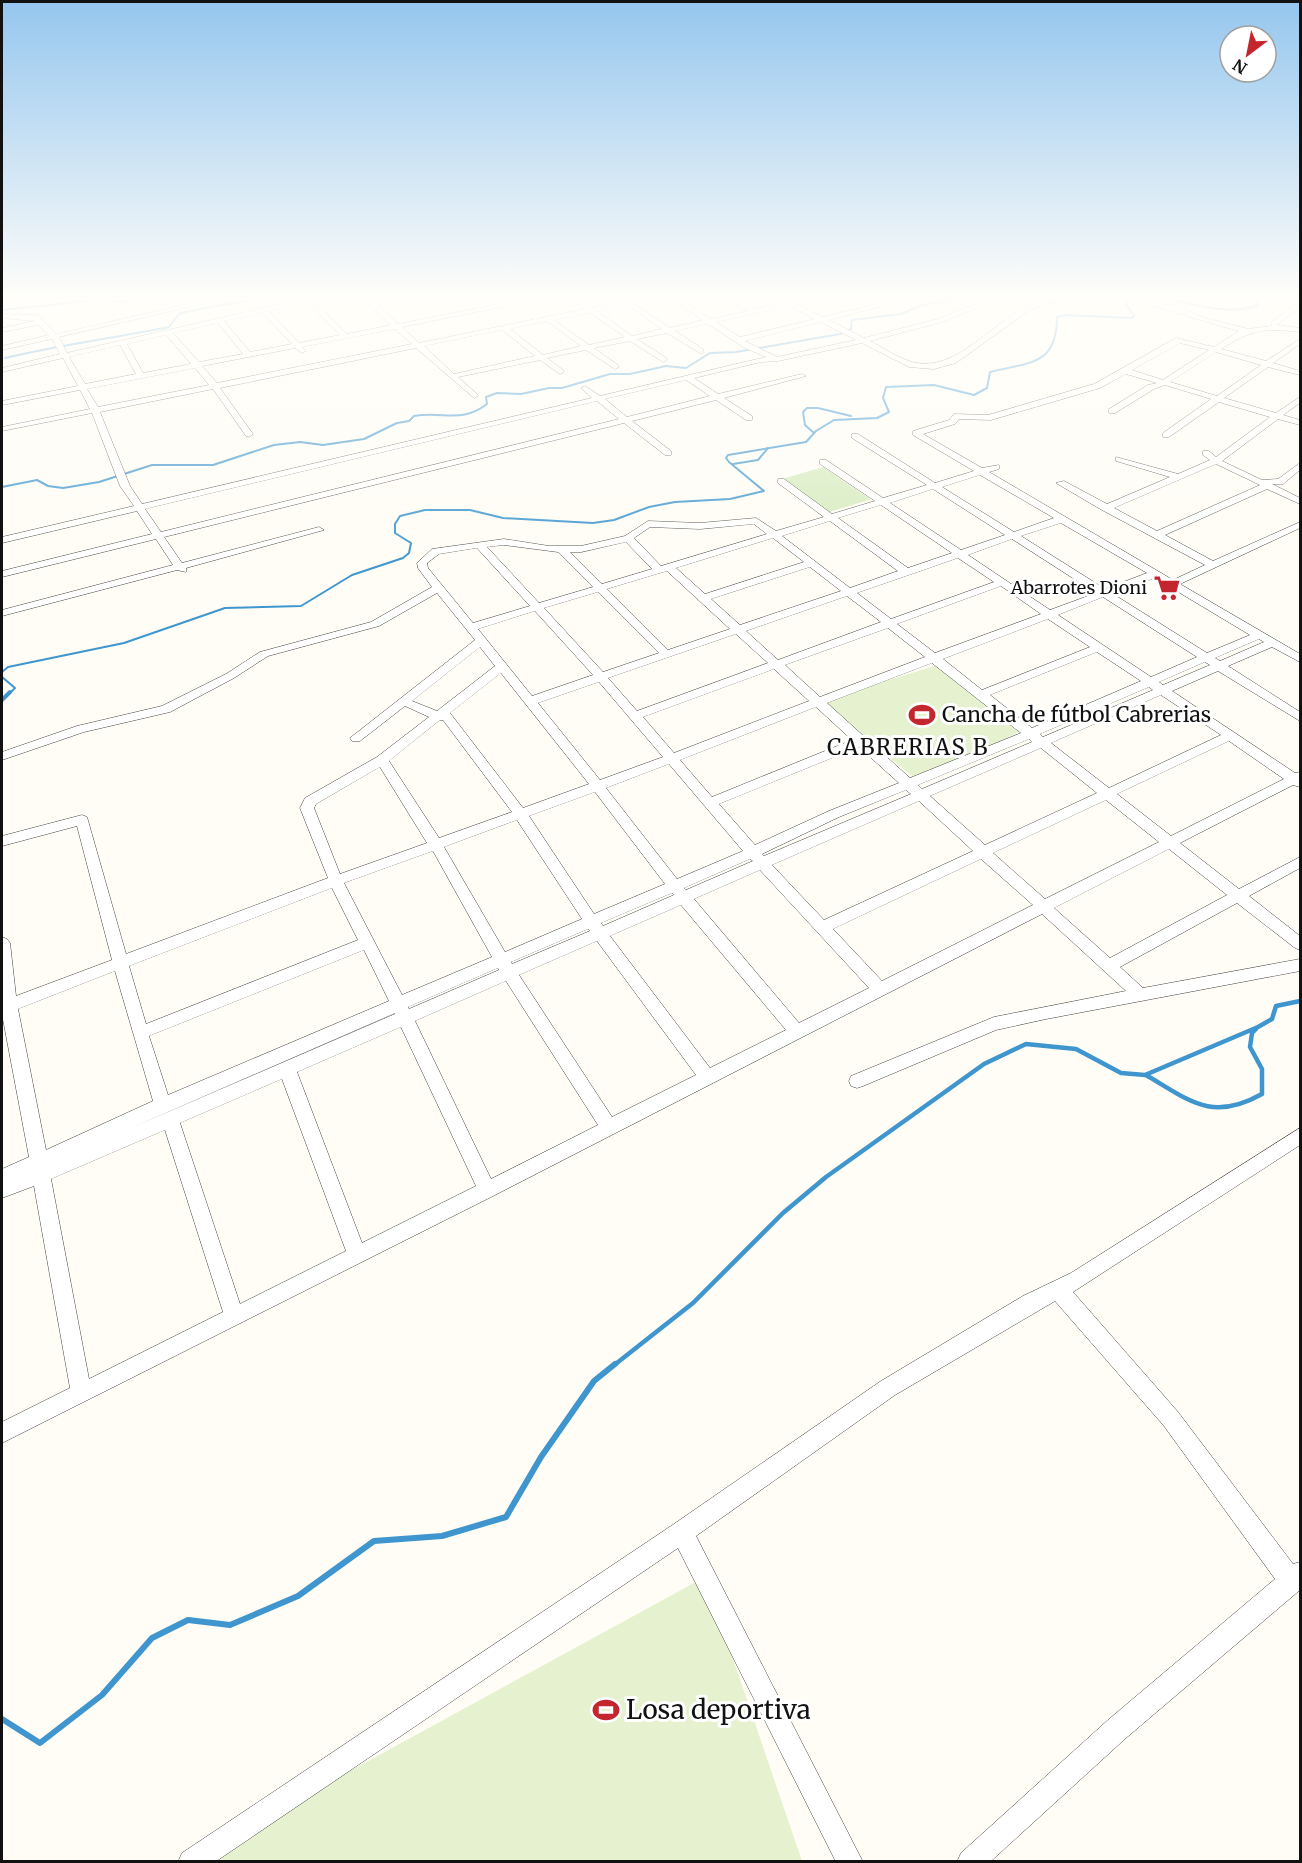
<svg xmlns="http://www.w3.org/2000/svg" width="1302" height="1863" viewBox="0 0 1302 1863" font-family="Merriweather,serif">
	<rect width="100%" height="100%" fill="#fffdf5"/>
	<!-- green -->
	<path fill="#d5ebbd" d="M823,467l47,32 -1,1 -40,12 -47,-33z"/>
	<!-- pitch -->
	<g fill="#e6f2cf">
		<path d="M941,664l84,65 -107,52 -98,-80z"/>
		<path d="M705,1577l97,284 -580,1 -4,-19z"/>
	</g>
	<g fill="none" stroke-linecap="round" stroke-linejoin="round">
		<!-- stream-far3 -->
		<g stroke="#3f96cf" stroke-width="2">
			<path d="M107,300l16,2 8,-2"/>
			<path d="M1175,300c27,7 54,14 82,6l2,-6"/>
			<path d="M2,310l94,-10"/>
			<path d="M5,358c54,-13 109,-20 164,-31l10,-13 5,-2 65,-12"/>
			<path d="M814,433l-9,-8 -2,-13 4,-4h11l33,8"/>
			<path d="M733,464l25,-4 10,-12"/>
			<path d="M2,487l35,-7 11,6 15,2 36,-6 53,-17h61l61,-20 26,-3 23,3 41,-6 33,-16 12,-2 5,-5c29,-5 47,8 73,-12l-1,-7 11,-4 24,1 28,-6h13l48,-14h20l36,-8 20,2 24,-15 26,-1 104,-18 11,-5 1,-9 49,-6 21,-9 30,-5"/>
			<path d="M2,672l6,-5 116,-24 101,-35 76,-2 51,-31 51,-17 6,-5 2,-10 -16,-10v-9l5,-8 25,-6h45l33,8 90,5 21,-3 35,-13 26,-5 55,-3 34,-8 -35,-29 -3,-4 2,-3 78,-13 10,-11 18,-11 43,-2 12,-6 -6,-14 3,-11 48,-2 40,10 13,-7 3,-16c39,-10 67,-6 67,-55l8,-2 68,3 1,-3 -8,-10 1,-5"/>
			<path d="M2,677l13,11 -6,6"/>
		</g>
		<!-- stream-far2 -->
		<path stroke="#3f96cf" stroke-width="4" d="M2,700l8,-8"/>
		<!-- stream-far1 -->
		<g stroke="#3f96cf" stroke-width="4.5">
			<path d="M1146,1075c44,26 66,47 116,19v-25l-12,-22 2,-14 4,-4"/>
			<path d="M613,1366l80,-63 90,-90 43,-36 158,-113 42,-20 50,5 45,24 24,2 113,-48 14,-8 4,-13 24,-5"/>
		</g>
		<!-- stream -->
		<path stroke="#3f96cf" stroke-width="6" d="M2,1719l38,24 62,-48 50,-57 36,-18 42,5 68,-29 76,-55 68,-5 64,-19 35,-60 53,-76 21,-17"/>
		<!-- minor casing -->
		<g stroke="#444" stroke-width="1">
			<g id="minor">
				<path d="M7,300h14l-19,5v-4z"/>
				<path d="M206,300h13l-160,37 8,16 232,-53h13l35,34 44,-9 -26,-25h7l3,3 28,-3 -24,6 19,18 122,-24h15l-133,27 17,16 166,-34 -12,-9h8l11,8 40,-8h13l-11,4 36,24 33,-8 -30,-20h8l30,19 37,-8 -17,-11h8l16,9 44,-9h13l-14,5 25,12 72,-17h11l-77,20 35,18 74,-19 47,-19h9l-51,22 -73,19c14,7 31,19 46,22 53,9 85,-64 144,-63l-29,9 -75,54 -22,6 -25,-2 -47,-24 -84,18 -17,1 -67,16 24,16 84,-20 4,2 -82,22 28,18v4h-6l-30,-20 -84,21 39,30v4h-6l-41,-32 -460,114 18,26 137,-36 5,3 -138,38v4l-9,-2 -175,46v-6l171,-45 -17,-26 -154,38v-6l150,-37 -15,-23 -135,32v-6l132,-31 -14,-20 -28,-73 -90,18v-4l88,-18 -10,-19 -78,15v-4l76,-15 -15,-28 -61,14v-4l58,-14 -8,-15 -50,11v-4l47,-11 -11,-10 -36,7v-4l33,-7 -33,-3v-4l36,1 18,19zM307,302l33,33 -41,8 -30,-32zM627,305l35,24 -30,7 -35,-25zM790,306l25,13 -75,18 -24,-15zM262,313l30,31 -42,8 -26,-31zM590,313l35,24 -36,8 -35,-25zM547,321l34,25 -38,9 -33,-26zM821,322l35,18 -79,17 -32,-16zM218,323l25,31 -44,8 -26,-29zM708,324l37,24 21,9 -166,39 -15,-10 -4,2 11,10 -450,106 -12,-18 -30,-74 113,-23 33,47 3,1 4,-3 -33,-46 196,-40 58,50 4,-2 -1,-2 -19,-17 82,-17 20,14 4,-2 -1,-2 -16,-12 39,-8 29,19 4,-2 -1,-2 -24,-17 36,-7 33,21 4,-2 -1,-2 -29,-19 30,-6 33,20h3v-4l-28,-18zM395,329l17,15 -195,39 -15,-17 93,-18 7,5 4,-2 -4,-4zM502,330l33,26 -81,18 -30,-28zM166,335l25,29 -48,9 -16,-29zM120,345l16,29 -51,10 -16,-27zM195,368l14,17 -111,22 -11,-18zM686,380l24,16 -83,21 -22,-18zM597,401l22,18 -458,113 -16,-23z"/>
				<path d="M1143,300l37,7 22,10 46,12 24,-3 -1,-4 29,-20v5l-23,18 23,3v4c-36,-4 -48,-3 -79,17l45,12 34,-22v5l-27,19 27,8v4l-32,-8 -44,31 52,15 24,-16v6l-17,12 17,5v5l-22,-6 -56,42 40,19 16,-1 22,-16v7l-17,14h-11l28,14v6l-33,-15 -102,46 48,26 87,-39v6l-120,56 120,70v8l-28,-15 -44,19 72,46v9l-82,-50 -46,20 123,82 5,-1v15l-7,-2 -113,58 59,46 61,-32v11l-51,28 51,40v14l-5,-2 -58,-45 -117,64 23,21 157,-29v12l-254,48 -50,11 -133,56 -6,2 -6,-2 -2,-5 2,-5 143,-59 132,-26 -84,-77 -549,282 -491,247v-21l68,-34 -36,-202 -32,12v-29l27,-12 -27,-143v-77l5,2 3,4 6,53 96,-36 -35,-134 -75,20v-10l80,-21 5,2 39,137 202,-76 -28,-70 5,-10 72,-41 52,-40 -24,-11 -45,35h-8l-2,-3 125,-98 -38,-47 -58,33 -111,30 -34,22 -64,34 -86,20 -82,28v-8l75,-26 85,-20 64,-32 34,-22 111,-30 61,-35 -14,-19 -1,-5 15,-14 72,-10 45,7h32l44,-10 23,-15 52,2 56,-5 20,13 48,-14 -46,-34v-4h6l48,35 43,-13 -55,-37v-4h6l57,38 44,-13 -75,-47v-4h6l77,49 39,-12 -61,-36v-4l36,-11 5,-6 34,1 106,-31 82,-46 38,9 25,-16c-32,-8 -62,-19 -93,-27zM1180,343l29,7 -46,30 -31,-10zM1216,352l45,13 -44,31 -47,-14zM1126,374l31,9 -9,2 -39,24v4h6l39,-24 11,-4 46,14 -48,34v4h6l50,-35 51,15 -54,40 -7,-6h-6v4l7,5 -32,14 -62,-17v4l54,16 -63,27 -43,-23 -8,2 46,27 103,55 -32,15 -184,-108 10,-3v-4l-17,3 -59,-34 32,-10 4,-5 32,1 109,-32zM1216,464l44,21 -103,46 -43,-23zM980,475l74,43 -40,14 -72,-45zM933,489l72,46 -44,15 -71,-47zM881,505l71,48 -44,15 -70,-50zM830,521l68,50 -48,17 -68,-52zM1061,523l86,50 -42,16 -84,-53zM754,524l13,10 -106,32 -27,-28 16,-11 50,2zM773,538l31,24 -99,32 -29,-26zM1012,539l84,54 -46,17 -82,-55zM626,542l26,27 -50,15 -32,-32h11zM504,545l54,7 35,35 -54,16 -52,-56zM477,548l53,58 -57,17 -45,-55 -1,-5 12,-9zM958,558l36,24 -103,37 -34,-26zM810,567l31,24 -101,34 -29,-26zM667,571l63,58 -62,21 -61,-61zM1155,578l95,57 -43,18 -94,-59zM1001,586l40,28 -106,39 -38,-29zM598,592l61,61 -56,19 -59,-64zM847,596l34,26 -103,38 -32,-29zM1103,597l94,60 -46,20 -93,-62zM535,611l58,64 -61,21 -54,-67zM1048,619l42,28 -108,43 -39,-31zM888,628l37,29 -105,40 -35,-32zM736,634l32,29 -131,48 -29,-33zM1259,639l5,3 -44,19 -5,-3zM480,647l15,19 -58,45 -25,-10zM1097,652l44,29 -109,47 -42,-33zM1205,662l5,3 -47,20 -4,-3zM932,663l89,70 -111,45 -83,-75zM774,669l35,32 -135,52 -31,-36zM501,673l88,111 -66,24 -73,-95zM599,682l64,75 -63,23 -62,-77zM1149,687l4,3 -110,47 -3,-3zM1161,695l60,40 -112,53 -58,-45zM816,707l36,33 -140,57 -32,-37zM440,720h3l69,92 -73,26 -50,-77zM1029,739l3,3 -110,47 -4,-4zM1229,741l55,38 -113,57 -54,-42zM859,747l40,36 -70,28 -74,34 -36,-41zM1041,748l56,45 -112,52 -55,-49zM669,764l74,87 -66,28 -71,-91zM380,767l47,76 -87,31 -26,-66 2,-4zM906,790l5,4 -147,62 -2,-2 77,-37zM595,792l70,92 -71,30 -65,-98zM1106,800l53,42 -114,57 -52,-46zM919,801l54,50 -149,69 -52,-55zM517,820l65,99 -77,33 -61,-105zM1169,849l58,46 -117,63 -56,-50zM433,851l59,106 -90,38 -58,-112zM750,859l3,2 -67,29 -2,-2zM981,859l52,46 -151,76 -49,-52zM760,870l109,118 -70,35 -105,-124zM332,888l26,52 -212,84 -17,-58zM672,893l2,2 -71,31 -2,-3zM681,905l105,125 -76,38 -100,-132zM588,929l2,2 -78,33 -1,-2zM597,941l99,134 -84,42 -93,-142zM364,950l25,51 -221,94 -19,-59zM498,968l1,2 -90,39 -1,-2zM115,971l38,130 -107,49 -28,-141zM506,981l92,144 -107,54 -76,-158zM395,1013v1l-264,114zM401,1027l75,159 -114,57 -65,-171zM282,1079l64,172 -106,53 -60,-181zM165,1130l58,182 -134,67 -38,-200z"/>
				<path d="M1201,300h23l-4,2z"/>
				<path d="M1300,1128v17l-227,147 105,120 115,152 7,-2v28l-174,148 -136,124h-33l4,-9 147,-133 167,-141 -111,-153 -109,-125 -160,94 -199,141 167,326h-27l-158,-314 -463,314h-37l4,-9 492,-329 207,-143 142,-85 48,-23z"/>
			</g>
		</g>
		<!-- minor -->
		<use href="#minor" fill="#fff" fill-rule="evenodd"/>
	</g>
	<!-- sky -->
	<linearGradient id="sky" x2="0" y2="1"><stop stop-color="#95c6ee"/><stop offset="0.53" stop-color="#fffefa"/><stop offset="1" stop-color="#fffefa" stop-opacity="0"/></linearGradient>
	<rect width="1302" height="561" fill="url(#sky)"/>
	<!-- icons -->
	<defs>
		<g id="supermarket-bare" transform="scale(2.07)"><path d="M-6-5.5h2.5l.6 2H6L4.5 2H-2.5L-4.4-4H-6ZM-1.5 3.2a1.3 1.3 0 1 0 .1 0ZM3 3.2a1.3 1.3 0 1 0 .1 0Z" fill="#c4262e" stroke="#fff" stroke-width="2.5" paint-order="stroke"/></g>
		<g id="stadium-bare" transform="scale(2.07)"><path d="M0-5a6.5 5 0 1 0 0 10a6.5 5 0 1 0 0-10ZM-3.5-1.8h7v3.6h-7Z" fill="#c4262e" stroke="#fff" stroke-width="2.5" paint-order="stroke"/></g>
	</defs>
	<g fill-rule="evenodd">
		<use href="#supermarket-bare" x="1167" y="588"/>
		<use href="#stadium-bare" x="922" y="715"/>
		<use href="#stadium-bare" x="606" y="1710"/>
	</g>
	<g text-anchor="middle" stroke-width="6" stroke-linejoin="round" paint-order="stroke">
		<!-- far-poi labels -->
		<g font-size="18" fill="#111" stroke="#fff" text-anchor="end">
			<text x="1147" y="594">Abarrotes Dioni</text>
		</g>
		<!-- poi labels -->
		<g font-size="21" fill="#111" stroke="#fff" text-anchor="start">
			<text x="942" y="722">Cancha de fútbol Cabrerias</text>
		</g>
		<!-- neighbourhood labels -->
		<g font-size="22" letter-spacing="1.5" fill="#111" stroke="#fff">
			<text x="908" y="755">CABRERIAS B</text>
		</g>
		<!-- near-poi labels -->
		<g font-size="26" fill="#111" stroke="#fff" text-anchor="start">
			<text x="626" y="1719">Losa deportiva</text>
		</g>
	</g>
	<!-- border -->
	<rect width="1302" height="1863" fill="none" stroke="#111111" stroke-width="6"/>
	<!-- north arrow -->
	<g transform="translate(1248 54) rotate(212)"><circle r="28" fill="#ffffff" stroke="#a0a0a0" stroke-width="1.5"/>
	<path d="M0-4.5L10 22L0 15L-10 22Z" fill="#c4262e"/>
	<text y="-9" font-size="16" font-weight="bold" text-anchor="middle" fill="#111111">N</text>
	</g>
</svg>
